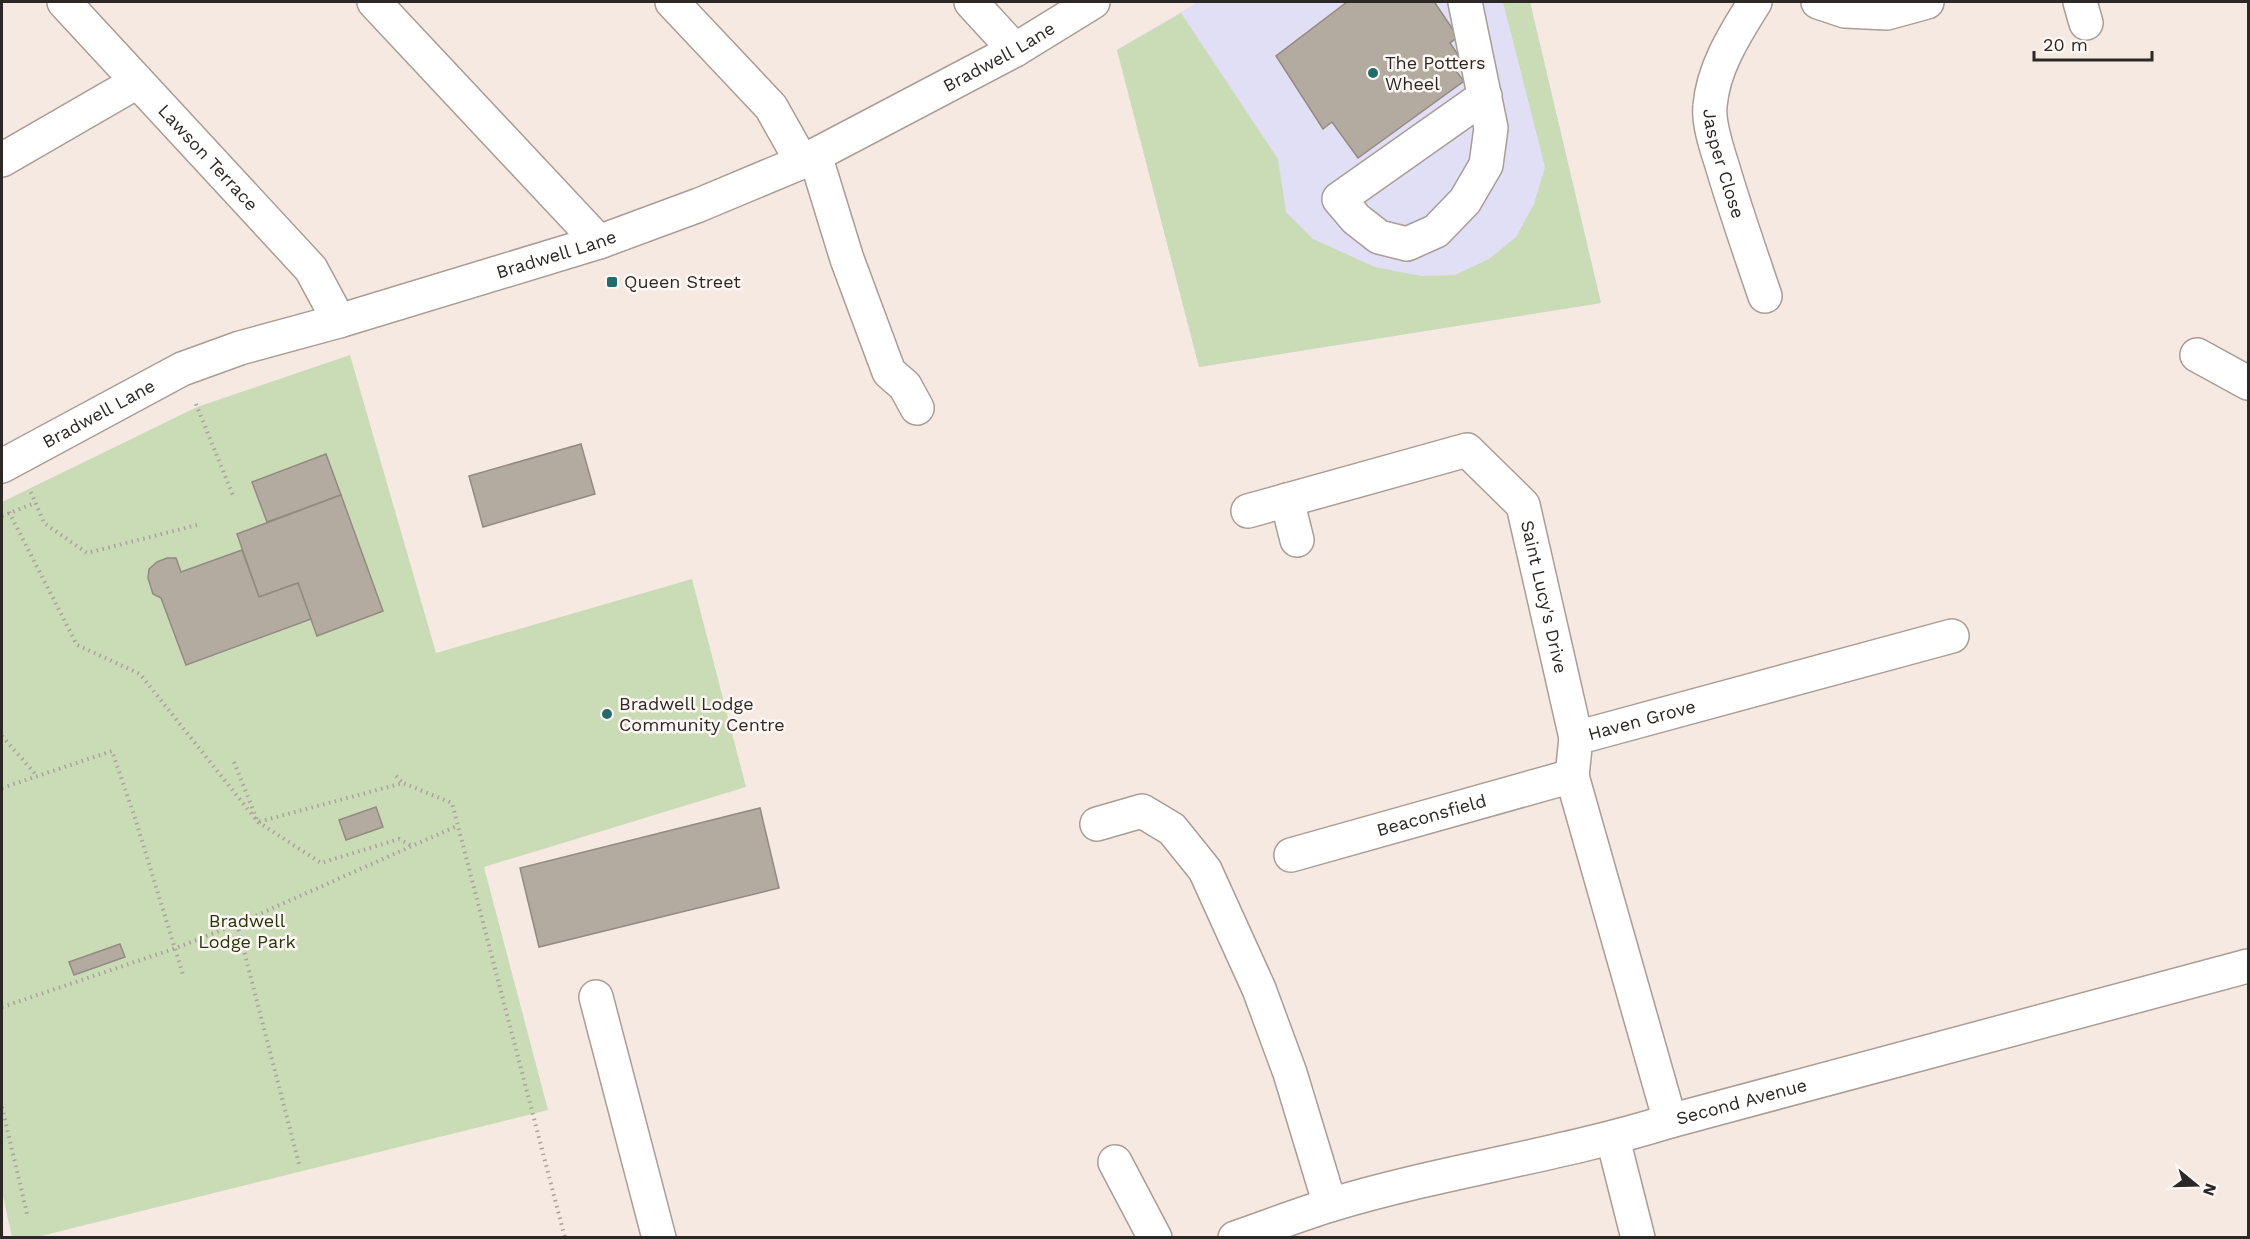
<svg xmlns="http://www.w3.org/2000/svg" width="2250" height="1239" viewBox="0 0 2250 1239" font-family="'Work Sans',sans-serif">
	<rect width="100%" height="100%" fill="#f6e9e1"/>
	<!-- commercial -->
	<path fill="#e1dff5" d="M1198,2h332l71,301 -402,64 -82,-317z"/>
	<!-- green -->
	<g fill="#c9dcb6">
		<path d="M1503,2h27l71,301 -402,64 -82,-317 64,-37 97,146 8,53 27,27 62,28 46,9 34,-1 34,-16 27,-22 18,-33 11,-37z"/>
		<path d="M350,355l86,298 256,-74 54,208 -262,80 64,243 -511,127h-25l-10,-46v-689l195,-95z"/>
	</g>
	<!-- building -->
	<g fill="#b3aaa0" stroke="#938a81" stroke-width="1.5">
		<path d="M1347,2h90l-2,1 23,34 -8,6 11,16 -9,7 12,15 -106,77 -26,-36 -9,7 -47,-73z"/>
		<path d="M581,444l14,50 -112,33 -14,-51z"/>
		<path d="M326,454l15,41 -74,27 -15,-40z"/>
		<path d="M341,495l42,116 -66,25 -19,-53 -39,14 -22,-63z"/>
		<path d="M242,550l17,47 39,-14 13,36 -125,46 -25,-67 -8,-4 -5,-16 1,-9 8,-7 10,-4h9l5,14z"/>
		<path d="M376,807l7,20 -37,13 -7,-20z"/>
		<path d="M760,808l19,80 -240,59 -19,-79z"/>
		<path d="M120,944l5,13 -51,18 -5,-13z"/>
	</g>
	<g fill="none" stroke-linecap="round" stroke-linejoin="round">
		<!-- minor casing -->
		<g stroke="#a99d96" stroke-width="36">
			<g id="minor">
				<path id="s1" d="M64,2l247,267 28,52"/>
				<path d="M374,2l225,240"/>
				<path d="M672,2l99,105 31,55"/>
				<path d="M971,2l44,48"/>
				<path d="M1465,2l26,126 -5,37 -21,36 -29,30 -29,13 -28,-7 -23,-18 -17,-20 146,-103"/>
				<path id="s2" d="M1755,2c-20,32 -42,66 -45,104 -2,17 7,43 12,59 13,44 28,87 43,131"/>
				<path d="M1818,2l27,9 42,2 40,-11"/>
				<path d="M2080,2l6,21"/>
				<path d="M815,155l32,104 42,113 16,14 12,22"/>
				<path d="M2,160l135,-78"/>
				<path d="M2197,355l51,28"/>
				<path id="s3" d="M2,466l180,-97 58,-21 99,-27 260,-79 100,-37 103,-43 213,-112 78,-48"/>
				<path d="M1287,500l10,40"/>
				<path id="s4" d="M1248,511l219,-61 56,55 53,233"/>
				<path d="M1097,824l45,-13 30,18 33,41 54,119 31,84 40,132"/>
				<path id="s5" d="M1291,855l281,-79"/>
				<path d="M596,997l63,241"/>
				<path id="s6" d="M1670,1121l-98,-345 4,-38 376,-102"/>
				<path d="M1613,1139l25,99"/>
				<path d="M1115,1162l40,76"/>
				<path id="s7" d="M1235,1238c32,-11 63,-23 95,-33 112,-34 228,-49 340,-84l578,-155"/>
			</g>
		</g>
		<!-- path -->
		<g stroke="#aca29c" stroke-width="4" stroke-dasharray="1.5 4.5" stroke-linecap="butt">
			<path d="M196,404l38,94"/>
			<path d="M31,492l13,31 43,30 110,-28"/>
			<path d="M9,512l68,133 63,29 118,148 63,41 78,-24 13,7"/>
			<path d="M2,516l33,-13"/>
			<path d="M2,736l35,40"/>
			<path d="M234,762l24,60 145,-39 49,20 113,435"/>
			<path d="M396,776l6,6"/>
			<path d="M2,788l110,-37 23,67 48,157"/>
			<path d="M237,924l62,240"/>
			<path d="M2,1007l174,-59 61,-24 220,-98"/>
			<path d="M2,1107l26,111"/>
		</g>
		<!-- minor -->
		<use href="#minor" stroke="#fff" stroke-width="33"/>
	</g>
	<!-- markers -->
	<g fill="#206c6f" stroke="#fff7f3" stroke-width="2">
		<circle cx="1373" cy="73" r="6"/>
		<rect x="606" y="276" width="12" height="12" rx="3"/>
		<circle cx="607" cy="714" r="6"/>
	</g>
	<g text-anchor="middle" stroke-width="5" stroke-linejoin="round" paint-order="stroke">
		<!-- street labels -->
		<g font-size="18" fill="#2c2825" stroke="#fff7f3">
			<text dy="6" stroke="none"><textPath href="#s3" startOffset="1082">Bradwell Lane</textPath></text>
			<text dy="6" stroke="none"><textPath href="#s1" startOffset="212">Lawson Terrace</textPath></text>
			<text dy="6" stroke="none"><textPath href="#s2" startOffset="174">Jasper Close</textPath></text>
			<text dy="6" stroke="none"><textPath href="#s3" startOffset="596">Bradwell Lane</textPath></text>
			<text dy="6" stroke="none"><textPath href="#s3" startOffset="110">Bradwell Lane</textPath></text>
			<text dy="6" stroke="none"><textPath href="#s4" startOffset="400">Saint Lucy's Drive</textPath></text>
			<text dy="6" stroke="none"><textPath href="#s6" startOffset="465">Haven Grove</textPath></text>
			<text dy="6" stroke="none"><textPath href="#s5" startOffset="146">Beaconsfield</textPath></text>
			<text dy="6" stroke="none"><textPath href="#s7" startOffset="525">Second Avenue</textPath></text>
		</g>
		<!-- poi labels -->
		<g font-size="18" fill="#2c2825" stroke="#fff7f3" text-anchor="start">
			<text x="1385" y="69">The Potters<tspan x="1385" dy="21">Wheel</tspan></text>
			<text x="624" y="288">Queen Street</text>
			<text x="619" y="710">Bradwell Lodge<tspan x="619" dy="21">Community Centre</tspan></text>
		</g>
		<!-- park labels -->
		<g font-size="18" fill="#25370b" stroke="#fff7f3">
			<text x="247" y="927">Bradwell<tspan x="247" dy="21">Lodge Park</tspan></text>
		</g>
	</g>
	<!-- border -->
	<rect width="2250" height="1239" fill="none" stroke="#2c2825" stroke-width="6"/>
	<!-- north arrow -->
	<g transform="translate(2196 1185) rotate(109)" stroke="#fff7f3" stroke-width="4.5" paint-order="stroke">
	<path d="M0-4.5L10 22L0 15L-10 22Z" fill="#2c2825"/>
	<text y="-9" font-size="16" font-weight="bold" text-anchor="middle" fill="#2c2825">N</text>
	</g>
	<!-- scale -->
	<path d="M2034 51v9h118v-9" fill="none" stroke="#2c2825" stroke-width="3"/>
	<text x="2043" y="51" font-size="18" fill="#2c2825" stroke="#fff7f3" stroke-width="4.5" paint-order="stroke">20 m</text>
</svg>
